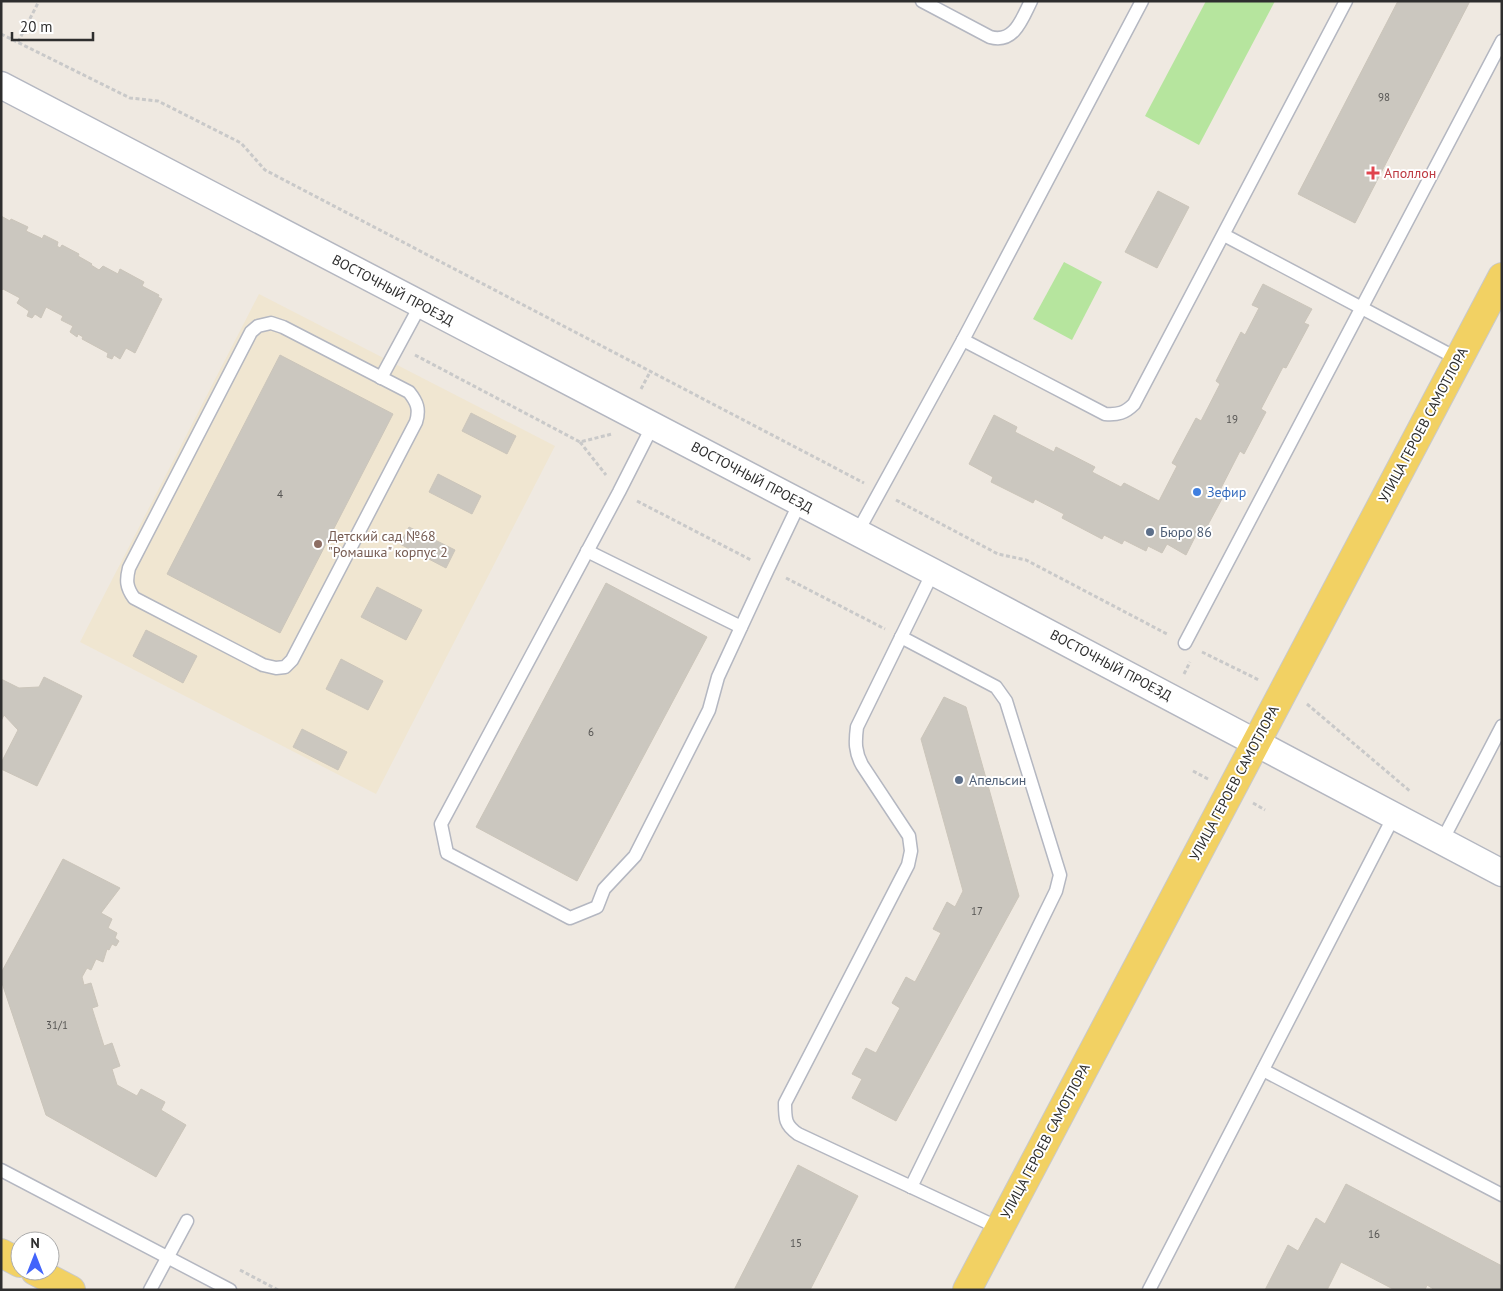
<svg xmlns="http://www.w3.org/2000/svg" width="1503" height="1291" viewBox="0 0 1503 1291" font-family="'PT Sans',sans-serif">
	<rect width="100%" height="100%" fill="#efe9e1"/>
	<!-- education -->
	<path fill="#f0e6d1" d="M259,294l296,152 -179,348 -296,-152z"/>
	<!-- green -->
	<g fill="#b6e59e">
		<path d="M1206,1h69l-76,144 -54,-29z"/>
		<path d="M1064,262l38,20 -30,58 -39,-21z"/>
	</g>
	<!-- building -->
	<g fill="#cbc7bf" stroke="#cbc5ba">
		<path d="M1398,1h72l-115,222 -57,-29z"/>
		<path d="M1158,191l31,16 -32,61 -32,-16z"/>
		<path d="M1,216l9,5 1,-2 17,8 -2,4 15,7 1,1 2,-4 14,7 -1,4 3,2 2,-3 17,9 -1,2 14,8 -1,1 8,5 4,-4 15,8 2,-5 24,13 -2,4 17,9 -1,2 4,2 -27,54 -9,-5 -6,11 -6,-4 -2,4 -5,-2 1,-4 -26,-14 1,-2 -5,-3 -1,3 -7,-5 3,-6 -12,-6 2,-4 -17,-9 -5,11 -6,-4 -3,4 -5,-2 2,-5 -12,-8 3,-5 -17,-9 -2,2z"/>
		<path d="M1263,284l49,25 -8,14 5,2 -23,43 -3,-1 -22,42 5,3 -22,42 -4,-3 -21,41 5,3 -21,39 -5,-3 -12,24 -19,-11 -5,9 -14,-7 -2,5 -22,-11 -2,4 -18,-9 -2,4 -40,-21 2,-4 -29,-15 -2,4 -42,-21 2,-5 -24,-13 25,-49 23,12 -2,5 39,20 2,-5 39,20 -3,5 29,15 3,-4 35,18 18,-35 -5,-3 24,-45 5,3 19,-37 -4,-3 25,-49 4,3 14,-27 -7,-3z"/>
		<path d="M280,355l113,59 -113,219 -113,-59z"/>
		<path d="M471,413l45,23 -9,18 -45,-23z"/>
		<path d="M438,474l43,22 -9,18 -43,-22z"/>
		<path d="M409,527l46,23 -9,18 -46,-24z"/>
		<path d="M606,583l101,54 -130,244 -101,-54z"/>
		<path d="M377,587l45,23 -16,30 -45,-23z"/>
		<path d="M146,630l51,26 -14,27 -50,-27z"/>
		<path d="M341,659l42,22 -15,29 -42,-21z"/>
		<path d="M44,677l38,19 -45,90 -36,-17v-6l17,-33 -14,-15 -3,6v-42l18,9 20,-1z"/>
		<path d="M944,697l22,10 53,189 -123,225 -44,-23 10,-19 -10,-5 14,-26 10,5 24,-45 -8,-5 14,-26 9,5 26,-49 -8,-4 14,-27 8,5 8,-16 -42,-152z"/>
		<path d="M302,729l45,23 -9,18 -45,-23z"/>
		<path d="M63,859l57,29 -19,25 11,6 -4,9 9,5 -2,5 4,3 -3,5 -4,-2 -3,6 -2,-1 -4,13 -7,-3 -5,11 -4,-2 -5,9 2,8 7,-2 7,23 -6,2 12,38 8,-3 8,23 -8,3 5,16 20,11 4,-7 24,13 -4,8 25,15 -30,52 -110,-62 -45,-135v-7z"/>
		<path d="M798,1165l60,31 -48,94h-76z"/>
		<path d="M1346,1184l156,82v24h-67l-8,-5 -2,5h-30l-54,-28 -14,28h-62l23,-45 10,6 18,-33 9,6z"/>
	</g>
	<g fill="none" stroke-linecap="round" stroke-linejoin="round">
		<!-- lane casing -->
		<g stroke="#b4b7c1" stroke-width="15">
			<g id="lane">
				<path d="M922,1l68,36c24,7 32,-18 41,-36"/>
				<path d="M1224,235l234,124"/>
				<path d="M271,323l12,4 126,65c8,10 11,17 7,30l-124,238 -7,7 -9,1 -13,-3 -129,-67c-8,-11 -8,-18 -5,-30l122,-236 7,-6z"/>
				<path d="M963,340l142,74c13,1 20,-1 29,-10l212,-403"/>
				<path d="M381,378l40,-74"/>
				<path d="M653,425l-34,67 -178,332 6,29 123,65 27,-11 7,-18 31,-33 74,-146 9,-33 50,-108 32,-67"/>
				<path d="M857,533l106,-193 179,-339"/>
				<path d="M587,551l154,76"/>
				<path d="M933,572l-76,155c-2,15 -2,25 5,38l47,71 2,15 -3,14 -123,238c0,16 0,22 13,31l201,94"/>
				<path d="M901,637l95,50 10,14 54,174 -4,16 -145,296"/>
				<path d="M1185,643l317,-602"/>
				<path d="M1442,841l60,-115"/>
				<path d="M1263,1070l239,125"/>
				<path d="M1,1170l229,120"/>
				<path d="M150,1290l37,-69"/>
				<path d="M1149,1290l245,-474"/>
			</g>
		</g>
		<!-- street casing -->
		<g stroke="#b4b7c1" stroke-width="29">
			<path id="street" d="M1,85l932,487 569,301"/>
		</g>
		<!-- primary casing -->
		<g stroke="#c9c9c9" stroke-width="30">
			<g id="primary">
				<path d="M1,1253l19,10"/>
				<path d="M35,1271l36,19"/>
				<path d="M967,1290l535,-1013"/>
			</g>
		</g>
		<!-- path -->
		<g stroke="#c9c9c9" stroke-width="3" stroke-dasharray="4 2.5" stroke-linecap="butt">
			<path d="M1,34l129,64 28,3 83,42 24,27 599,313"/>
			<path d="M18,42l21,-41"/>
			<path d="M415,355l165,87 32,-8"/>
			<path d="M641,389l9,-17"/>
			<path d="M580,442l26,33"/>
			<path d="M896,500l102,54 28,6 141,74"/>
			<path d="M637,501l114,59"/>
			<path d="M786,578l99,51"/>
			<path d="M1202,652l57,28"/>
			<path d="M1184,674l6,-12"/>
			<path d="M1307,704l104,88"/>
			<path d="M1193,771l15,8"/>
			<path d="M1253,803l12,7"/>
			<path d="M240,1270l38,20"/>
		</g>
		<!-- lane -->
		<use href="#lane" stroke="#fff" stroke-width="12"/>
		<!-- street -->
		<use href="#street" stroke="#fff" stroke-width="26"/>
		<!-- primary -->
		<use href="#primary" stroke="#f2d163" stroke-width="28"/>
	</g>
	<!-- markers -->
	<path fill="#e0444e" stroke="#fff" stroke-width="2" d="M1370.5 165.5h5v5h5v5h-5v5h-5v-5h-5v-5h5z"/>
	<circle fill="#3f7fe0" stroke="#fff" stroke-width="2" cx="1197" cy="492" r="5"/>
	<g fill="#5c6f8a" stroke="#fff" stroke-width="2">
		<circle cx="1150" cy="532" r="5"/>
		<circle cx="959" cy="780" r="5"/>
	</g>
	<circle fill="#8d6e63" stroke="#fff" stroke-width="2" cx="318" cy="544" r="5"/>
	<g text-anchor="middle" stroke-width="4" stroke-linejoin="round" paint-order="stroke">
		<!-- number labels -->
		<g font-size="11" fill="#555452">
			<text x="1384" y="101">98</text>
			<text x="1232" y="423">19</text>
			<text x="280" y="498">4</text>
			<text x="591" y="736">6</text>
			<text x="977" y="915">17</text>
			<text x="57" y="1029">31/1</text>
			<text x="1374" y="1238">16</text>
			<text x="796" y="1247">15</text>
		</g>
		<!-- health labels -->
		<g font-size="14" fill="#be3a42" stroke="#fff" text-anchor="start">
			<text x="1384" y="178">Аполлон</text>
		</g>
		<!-- street labels -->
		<g font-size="14" fill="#2e2e2e" stroke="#fff">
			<text transform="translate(393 290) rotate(28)" y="5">ВОСТОЧНЫЙ ПРОЕЗД</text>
			<text transform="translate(1423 425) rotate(-62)" y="5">УЛИЦА ГЕРОЕВ САМОТЛОРА</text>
			<text transform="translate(752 477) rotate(28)" y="5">ВОСТОЧНЫЙ ПРОЕЗД</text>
			<text transform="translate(1111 665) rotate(28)" y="5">ВОСТОЧНЫЙ ПРОЕЗД</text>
			<text transform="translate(1234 783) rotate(-62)" y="5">УЛИЦА ГЕРОЕВ САМОТЛОРА</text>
			<text transform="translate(1045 1141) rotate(-62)" y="5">УЛИЦА ГЕРОЕВ САМОТЛОРА</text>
		</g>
		<!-- shop labels -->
		<g font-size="14" fill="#366cbe" stroke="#fff" text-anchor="start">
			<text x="1207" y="497">Зефир</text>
		</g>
		<!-- service labels -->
		<g font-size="14" fill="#4e5e75" stroke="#fff" text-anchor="start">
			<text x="1160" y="537">Бюро 86</text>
			<text x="969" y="785">Апельсин</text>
		</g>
		<!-- education labels -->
		<g font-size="14" fill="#785e54" stroke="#fff" text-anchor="start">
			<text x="328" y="541">Детский сад №68<tspan x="328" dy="16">"Ромашка" корпус 2</tspan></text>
		</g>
	</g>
	<!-- border -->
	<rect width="1503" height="1291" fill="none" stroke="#2e2e2e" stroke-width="5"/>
	<!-- north arrow -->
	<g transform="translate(35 1256)"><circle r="24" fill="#ffffff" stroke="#ababab"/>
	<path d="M0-4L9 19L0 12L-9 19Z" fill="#4264fb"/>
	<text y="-8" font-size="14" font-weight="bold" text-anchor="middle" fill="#2e2e2e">N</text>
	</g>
	<!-- scale -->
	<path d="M12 32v8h81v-8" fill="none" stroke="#2e2e2e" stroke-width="2.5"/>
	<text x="20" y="32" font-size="15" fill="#2e2e2e" stroke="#ffffff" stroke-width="4" paint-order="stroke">20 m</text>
</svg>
